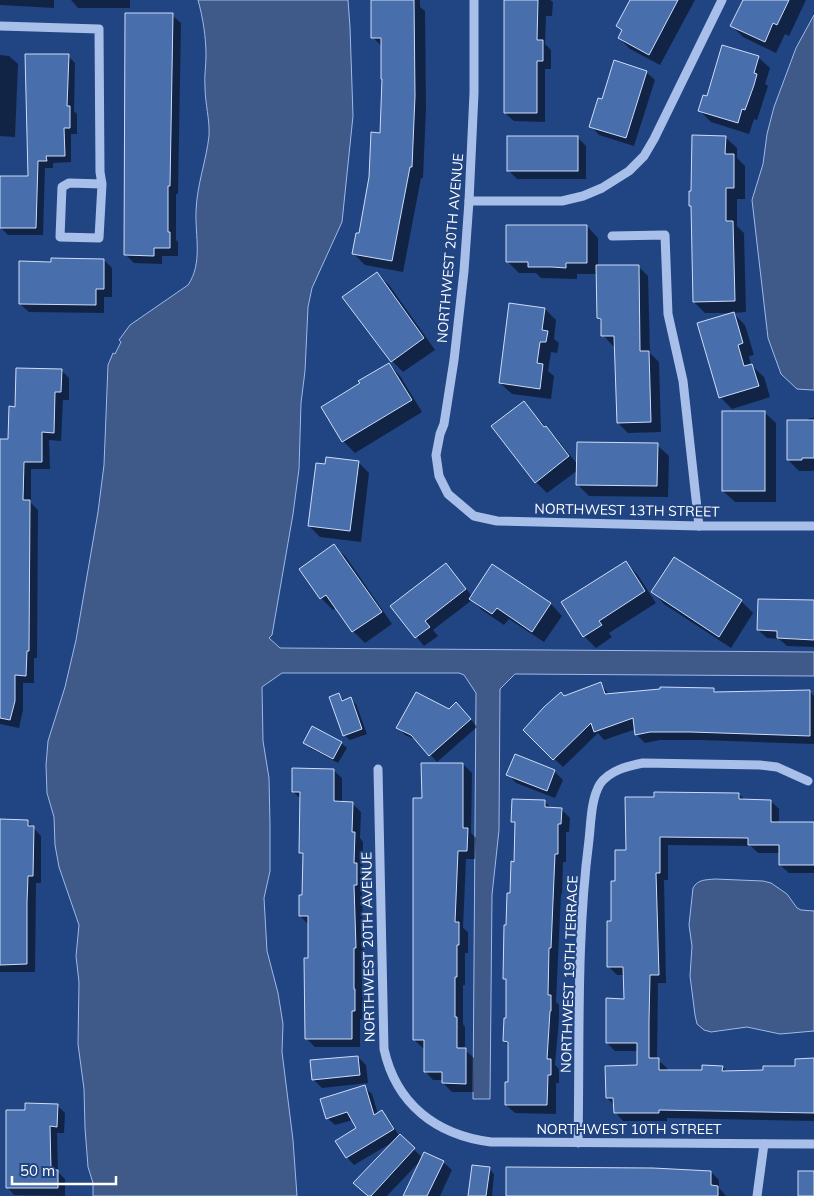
<svg xmlns="http://www.w3.org/2000/svg" width="814" height="1196" viewBox="0 0 814 1196" font-family="Mulish,sans-serif">
	<rect width="100%" height="100%" fill="#214483"/>
	<!-- water -->
	<g fill="#3f5988" stroke="#9cbaea">
		<path d="M198,0h150l2,27 3,89 -11,106 -30,66 -4,19 -3,64 -4,32 -2,66 -6,45 -21,121 -3,3 11,10 534,4v24l-299,-2 -15,15 -1,141 -7,65 -2,204h-17l3,-406 -12,-18 -5,-2h-177l-20,14 1,54 6,37 1,47v46l-6,27 3,53 11,42 5,31 -1,28 11,88 4,56h-204v-13l-5,-16 -3,-39 -1,-39 -6,-45 1,-62 -3,-26 3,-31 -20,-58 -4,-22 -1,-28 -7,-24 -1,-28 2,-24 17,-54 11,-47 22,-128 6,-47 4,-100 5,-12 2,1 6,-12 -2,-2 11,-15 58,-40c15,-22 7,-49 8,-74 1,-27 10,-49 13,-75 1,-16 -4,-33 -4,-49 -1,-10 1,-21 1,-31 0,-19 -3,-38 -8,-56z"/>
		<path d="M814,15v375h-2l-15,-1 -16,-15 -13,-36 -16,-138 11,-36 4,-30 7,-27 22,-59z"/>
		<path d="M715,879l48,2 8,2 16,11 10,14 4,2 13,1v120l-34,3 -33,-7 -36,5 -7,-2 -7,-6 -2,-9 -5,-39 2,-30 -3,-21 4,-37c5,-9 13,-8 22,-9z"/>
	</g>
	<!-- shadow -->
	<g fill="#0007">
		<path d="M0,0h54v8l-54,-3z"/>
		<path d="M71,0h59v8h-52z"/>
		<path d="M373,0h47v7l5,4 1,98 -3,69h-2l-18,94 -38,-7 -11,-11 6,-19 22,-101 1,-54 -1,-33 -9,-10z"/>
		<path d="M506,0h44l3,2 -1,14h-6l-1,28 6,6v19h-6v53l-31,-1 -9,-8z"/>
		<path d="M632,0h63l-35,65 -30,-16 -11,-11 4,-7 -6,-5z"/>
		<path d="M744,0h62l-17,36 -4,-2 -9,19 -33,-16 -11,-11z"/>
		<path d="M172,15l9,8 -3,171h-2v46l2,2v14h-16v8l-28,-1 -9,-9z"/>
		<path d="M0,55l9,1 9,8 -3,73 -15,-1z"/>
		<path d="M68,56l7,7 -1,48 3,3v20h-6v28l-18,1v5h-8l-2,67h-35l-7,-7 -1,-51h30z"/>
		<path d="M758,57l12,11 -5,16 3,2 -11,34 -3,-1 -5,15 -38,-12 -11,-11z"/>
		<path d="M646,72l9,8 -21,66 -35,-11 -8,-9 11,-25z"/>
		<path d="M577,137l9,9v33h-69l-9,-9z"/>
		<path d="M725,137l12,11v10l8,8v33h-8v27l7,7 2,79 -13,1 12,12 9,30 -5,1 2,9 13,12 6,20 -38,12 -12,-12 12,-84h-27l-11,-11 -2,-94 -2,-3 3,-13z"/>
		<path d="M587,226l11,12v29l40,-1 10,10 2,77 9,9 2,70 -33,1 -10,-10 -3,-77h-2l-10,-11 -1,-12 -4,-5 -1,-44h-20v5l-36,-1 -5,-5h-17l-12,-12z"/>
		<path d="M104,260l8,8v29h-8v16l-75,-1 -9,-8z"/>
		<path d="M377,274l12,11 46,65 -32,22 -11,-11z"/>
		<path d="M545,309l11,11 -2,19 5,4 -2,10 -6,-1 -3,19 6,5 -3,23 -39,-5 -12,-11z"/>
		<path d="M389,364l11,12 22,36 -67,41 -12,-12 19,-57z"/>
		<path d="M61,370l8,8v22h-6l-2,41 -12,-1 1,29h-19v34l7,7 -1,148h-3v25h-11v27l-4,18 -19,-4v-284h9l8,-32z"/>
		<path d="M524,403l33,36 21,26 79,-20 12,11 -1,41 -79,-1 -12,-12 1,-14 -31,23 -11,-11z"/>
		<path d="M764,412l12,11v79h-41l-12,-11z"/>
		<path d="M809,418h5v51l-1,2h-14l-11,-11z"/>
		<path d="M358,462l11,11 -8,69 -41,-5 -11,-11 17,-60z"/>
		<path d="M334,546l12,11 46,67 -27,19 -12,-12 -17,-24 -3,3 -12,-12 -20,-28z"/>
		<path d="M674,559l67,42 12,12 -22,35 -67,-44 -11,-12z"/>
		<path d="M626,563l11,11 19,29 -47,30 3,4 -16,11 -12,-12 -21,-33z"/>
		<path d="M446,565l26,31 20,-30 59,38 11,12 -18,26 -35,-23 -5,6 -22,-15 -10,-10 -39,30 5,6 -14,10 -32,-40z"/>
		<path d="M814,602v45l-27,-1 -8,-7 -12,-1 -9,-8z"/>
		<path d="M600,684l10,11 103,-6 4,4 92,-2 5,5v48l-113,-4h-41l-15,3 -9,-9v-5l-32,11 -6,-7 -35,34 -39,-37 40,-33z"/>
		<path d="M339,695l6,6 6,-2 5,5 11,30 -17,6 -6,-5z"/>
		<path d="M449,710l15,1 13,16 -40,35 -19,-21 -13,-6 -7,-8z"/>
		<path d="M305,742l36,1 6,5 -9,15 -28,-15z"/>
		<path d="M463,764l9,9 -1,60 5,5 -1,21h-9l-3,69 5,4v21h-3v32h-2v39l2,3v23l9,8v34h-22l-9,-9v-3h-10l-8,-9v-23h-2l-9,-8 9,-241z"/>
		<path d="M333,770l9,8v25h10l9,9 -1,26 3,4v29l2,2v20h-3l2,63h-2v41l1,1v21h-3v28h-45l-9,-9 3,-113 -9,-9 3,-20 1,-41 -4,-3 1,-53 -8,-7z"/>
		<path d="M554,771l9,9 -8,18 -39,-15 -8,-9z"/>
		<path d="M739,794l7,7h25l8,8v15h35v49h-25l-9,-8v-12h-22l-7,-7 -83,-1v35h-4l2,103h-8l-1,76 10,9v3h36l19,-4 6,5h37l31,-5 18,-7v61l-147,-3v3h-44l-8,-9v-6l-8,-8 32,-31v-16h-24l-8,-8 19,-43 -1,-25h-8l-8,-8 7,-85 11,-31z"/>
		<path d="M544,801l8,8h9l9,9 -1,14h-3v30h-3l-1,32h-1l-5,108 3,3v14l-4,46 4,4v14h-3v31l-41,-1 -9,-8 3,-21v-38l-5,-5 3,-21v-39l-2,-3 2,-52 9,-63v-38l-3,-4z"/>
		<path d="M0,820l27,1 14,15v47h-5l-1,89h-35z"/>
		<path d="M358,1057l8,8 2,18 -46,5 -9,-9z"/>
		<path d="M364,1087l8,7 6,20 4,-2 7,7 10,17 24,22 20,4 9,8 -12,26h-35l17,-37 -35,37h-18l24,-54 -39,23 -7,-8 -10,-16 21,-12 -5,-9 -18,5 -8,-7z"/>
		<path d="M57,1105l8,8 -1,20h-7l1,39 7,7v17l-51,-1 -7,-8 19,-76z"/>
		<path d="M489,1169l5,5 -2,22h-23z"/>
		<path d="M711,1172l8,8v8l7,8h-219z"/>
	</g>
	<!-- building -->
	<g fill="#496eac" stroke="#cddcf7">
		<path d="M371,0h43l1,96 -3,71h-2l-18,94 -40,-7 4,-21h3l10,-56 2,-45 9,1 2,-54h-1v-41h-10z"/>
		<path d="M504,0h34l-1,40h6v21h-6v52h-33z"/>
		<path d="M630,0h48l-29,55 -31,-17 4,-8 -6,-4z"/>
		<path d="M743,0h46l-12,25 -4,-2 -8,19 -35,-16z"/>
		<path d="M125,13h48l-3,173h-2v46h2v16h-16v8l-30,-1z"/>
		<path d="M722,45l37,11 -5,17 3,1 -3,11 -9,25 -3,-1 -4,14 -40,-12 5,-16 4,1z"/>
		<path d="M25,54h44l-2,52h3v22h-6l1,28h-19l1,5h-9l-2,67h-36v-52h28z"/>
		<path d="M614,60l33,11 -21,67 -37,-11 9,-29 4,1z"/>
		<path d="M692,135l34,1 -1,18h9v34h-8v33h7l2,80 -42,1 -2,-96h-2v-15h2z"/>
		<rect x="507" y="136" width="71" height="35"/>
		<path d="M506,225h81v38h-21v5l-14,-1h-24v-5h-22z"/>
		<path d="M51,258l53,1v30h-8v16l-77,-1v-43l32,1z"/>
		<path d="M596,265h43l1,86h9l2,71 -34,1 -3,-87h-13v-17l-4,-1z"/>
		<path d="M377,272l47,66 -33,24 -49,-65z"/>
		<path d="M509,303l36,5 -3,22 6,1 -2,11h-6l-3,21 6,1 -3,25 -41,-6z"/>
		<path d="M734,312l9,31 -5,2 6,21 8,-2 7,22 -40,12 -22,-75z"/>
		<path d="M389,363l23,37 -70,42 -21,-35 39,-24 -2,-2z"/>
		<path d="M16,368l46,1 -1,23h-6l-1,41 -12,-1v30h-18l-1,38h7l-1,151h-2l-1,25 -11,-1v26l-5,19 -10,-2v-279h8l1,-33 6,1z"/>
		<path d="M524,401l20,26 2,-1 23,30 -34,27 -44,-57z"/>
		<rect x="722" y="411" width="43" height="80"/>
		<path d="M787,420h27v38h-12v2h-15z"/>
		<path d="M577,442l81,1 -1,43 -81,-1z"/>
		<path d="M326,457l33,4 -9,70 -42,-5 8,-63 9,1z"/>
		<path d="M334,544l48,68 -30,20 -26,-37 -6,4 -21,-30z"/>
		<path d="M674,557l68,43 -23,37 -68,-45z"/>
		<path d="M626,561l19,30 -46,30 3,4 -19,12 -22,-35z"/>
		<path d="M446,563l20,26 -41,32 5,6 -15,11 -25,-32z"/>
		<path d="M492,564l59,39 -19,29 -35,-24 -5,6 -23,-15z"/>
		<path d="M758,599l56,1v40l-37,-2v-7l-20,-1z"/>
		<path d="M601,682l4,12 55,-5v-2l54,1v4l96,-2v46l-119,-4h-41l-15,3 -2,-17 -39,14 -3,-9 -38,37 -30,-30 21,-23 17,-15 3,4z"/>
		<path d="M416,692l33,17 7,-7 15,17 -42,37 -18,-21 -15,-7z"/>
		<path d="M339,693l3,8 9,-4 11,32 -19,7 -14,-39z"/>
		<path d="M312,726l30,16 -9,17 -30,-16z"/>
		<path d="M515,754l40,16 -8,21 -41,-16z"/>
		<path d="M421,763h42v65h5l-1,23h-9l-3,71h4v23h-2v32h-2v40h2v31h9v36l-24,-1v-11h-18v-32h-11v-242h9z"/>
		<path d="M292,768l42,1v32l19,1 -1,30h3l-1,31h3v22h-3l2,63h-2v41h1v22h-3v28h-47l-1,-81h4v-42h-9v-21h3l1,-42h-4l1,-61h-8z"/>
		<path d="M654,792l85,1v6l32,1v22h43v43h-35v-20h-31v-7l-88,-1v36h-4l3,102h-9l-1,46v37h10v12h43v-5l21,1 -1,5 41,-1v-4h32v-7l19,-1v55l-155,-3v3h-45l-1,-15h-7l-1,-32 32,-1v-22h-31v-45l18,1 -1,-32h-16v-46h4v-40h4v-31h11l-1,-53h29z"/>
		<path d="M512,799l33,1v7l17,1 -1,16h-3v30h-3l-4,94h-2l-1,47h3v16h-1l-3,48h4v16h-3l-1,30h-42v-23h3v-40l-5,-1 1,-23h2v-39h-3l1,-54h2l1,-32h3l1,-32 3,1 1,-40h-4z"/>
		<path d="M0,819l28,1v6h6l-1,50h-5l-1,26v62l-27,1z"/>
		<path d="M358,1056l2,19 -48,5 -2,-20z"/>
		<path d="M365,1085l9,30 8,-5 12,19 -48,29 -11,-17 21,-13 -9,-16 -21,7 -6,-20z"/>
		<path d="M25,1103l33,1 -1,23 -7,-1 1,44h7v18h-52v-78h19z"/>
		<path d="M400,1134l15,14 -44,48h-3l-15,-13z"/>
		<path d="M424,1152l20,9 -17,35h-24z"/>
		<path d="M472,1165l18,2 -4,29h-18z"/>
		<path d="M506,1167l147,1 58,3v14l7,1v10h-212z"/>
		<rect x="798" y="1171" width="16" height="25"/>
	</g>
	<g fill="none" stroke-linecap="round" stroke-linejoin="round">
		<!-- minor -->
		<g stroke="#a8c0e9" stroke-width="9">
			<path d="M474,0v93l-5,108 -5,70 -10,89 -10,64 -4,10 -4,21 3,21 9,18 26,22 23,5 202,5h115"/>
			<path d="M0,26l99,3 1,143 2,12 -3,54 -39,-1 2,-50 7,-4 33,1"/>
			<path d="M469,201h93l21,-5 19,-8 27,-17 15,-15 10,-17 68,-139"/>
			<path d="M612,236l53,-1 3,79 15,67 16,145"/>
			<path d="M378,769l6,280c12,55 52,86 107,93l323,2"/>
			<path d="M578,1143c2,-101 -2,-203 11,-303 2,-18 2,-41 11,-56 10,-14 28,-18 43,-21l117,2 17,2 31,14"/>
			<path d="M757,1196l7,-52"/>
		</g>
	</g>
	<g text-anchor="middle" stroke-width="4" stroke-linejoin="round" paint-order="stroke">
		<!-- street labels -->
		<g font-size="14" fill="#fff" stroke="#214483">
			<text transform="translate(450 248) rotate(-85)" y="5">NORTHWEST 20TH AVENUE</text>
			<text transform="translate(627 510) rotate(1)" y="5">NORTHWEST 13TH STREET</text>
			<text transform="translate(368 947) rotate(-91)" y="5">NORTHWEST 20TH AVENUE</text>
			<text transform="translate(569 974) rotate(-88)" y="5">NORTHWEST 19TH TERRACE</text>
			<text x="629" y="1134">NORTHWEST 10TH STREET</text>
		</g>
	</g>
	<!-- scale -->
	<path d="M12 1176v8h104v-8" fill="none" stroke="#ffffff" stroke-width="2.5"/>
	<text x="20" y="1176" font-size="15" fill="#ffffff" stroke="#214483" stroke-width="4" paint-order="stroke">50 m</text>
</svg>
